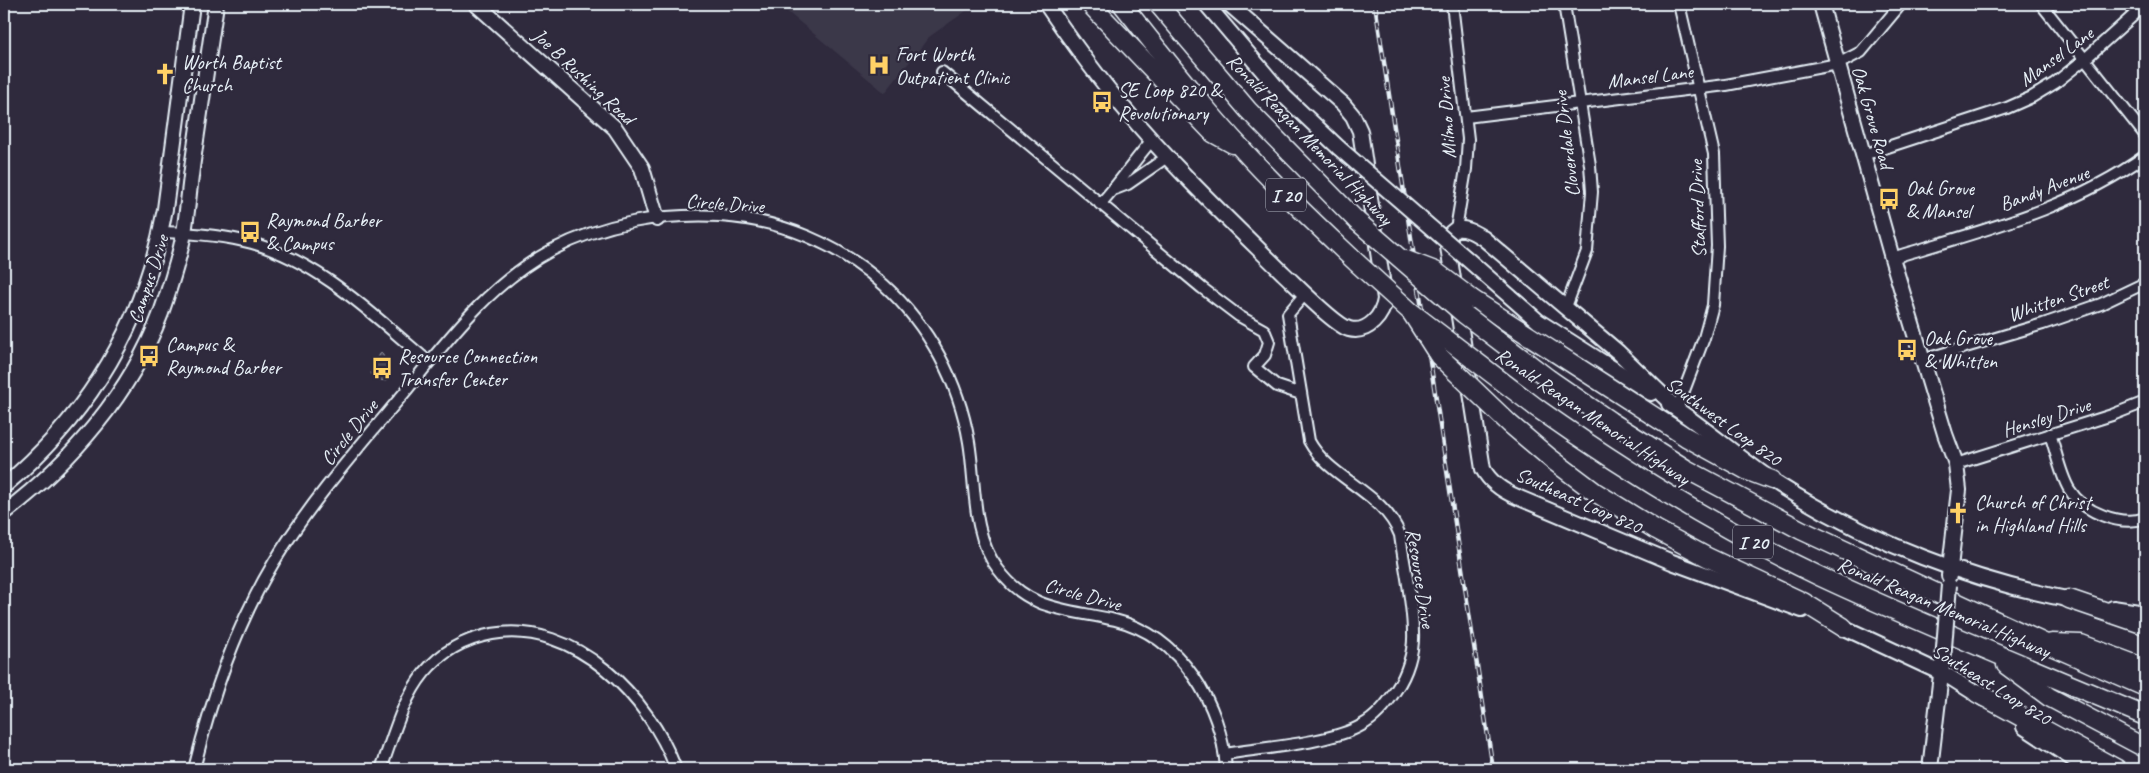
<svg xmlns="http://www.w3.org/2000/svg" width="2149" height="773" viewBox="0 0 2149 773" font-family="Caveat,sans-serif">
	<rect width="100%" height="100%" fill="#2f2a3d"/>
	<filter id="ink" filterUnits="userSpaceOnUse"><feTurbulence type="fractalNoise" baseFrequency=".02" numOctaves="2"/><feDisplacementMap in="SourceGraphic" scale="10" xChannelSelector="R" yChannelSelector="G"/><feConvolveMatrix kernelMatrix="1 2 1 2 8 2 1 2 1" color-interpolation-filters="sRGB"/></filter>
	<g filter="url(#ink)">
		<!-- built -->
		<path fill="#3b3749" d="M778,4h198l-47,33 -44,56z"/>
		<!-- green -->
		<path fill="#464455" stroke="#979aa6" d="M382,353l9,22 -5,6 -11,-2 -4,-6 9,-19z"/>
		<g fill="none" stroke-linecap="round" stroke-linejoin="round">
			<!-- street casing -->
			<g stroke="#e8f1f8" stroke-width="14">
				<g id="street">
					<path d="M1452,4l16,135 -2,30 -10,60"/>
					<path d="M1564,4l26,161 2,27 -5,59 -21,56"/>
					<path d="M2041,4l104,131"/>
					<path d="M942,72l260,216 37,28 25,14 5,12 -4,13 -11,12 23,19 24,8"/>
					<path d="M1466,117l260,-32 112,-21 23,-12 40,-48"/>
					<path d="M1863,155l144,-47 25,-11 23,-14 30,-24 60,-54"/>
					<path d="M1115,189l13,-5 39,-27"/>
					<path d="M1100,204c18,-19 34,-43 52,-64"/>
					<path d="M161,232c31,1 62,3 91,11 70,20 123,74 177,119"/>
					<path d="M1892,258c87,-27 178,-48 253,-102"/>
					<path d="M1922,360l121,-36 58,-20 44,-21"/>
					<path d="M1677,409l27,-71 9,-33 4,-59 -3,-92 -35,-150"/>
					<path d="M2050,434c6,17 10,40 19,55 14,23 51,38 76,29"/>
					<path d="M1956,464l156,-49 33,-13"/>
					<path d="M1225,754c36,-6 107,-11 137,-29 15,-8 25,-21 34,-35 11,-16 18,-38 17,-57 0,-31 -9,-67 -13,-98 -17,-44 -70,-55 -91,-94l-21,-127 17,-20"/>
					<path d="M194,769c18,-72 41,-142 80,-207 37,-61 85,-115 131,-170 43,-53 85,-109 147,-142 51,-27 111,-37 168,-34 61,4 119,28 164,69 45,41 75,97 85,157 7,41 2,92 29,127 31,43 71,40 117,51 66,16 107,85 111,149"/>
					<path d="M381,769c12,-32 21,-69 43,-96 18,-22 41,-34 68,-39 83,-14 157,63 184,135"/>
				</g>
			</g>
			<!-- secondary casing -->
			<g stroke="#e8f1f8" stroke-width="18">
				<g id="secondary">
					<path d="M476,4l139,124 27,40 15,51"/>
					<path d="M1046,4c24,35 49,70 77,103 49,59 105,112 160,166 13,12 52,52 66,56 19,5 34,-14 36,-30l-25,-168 -7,-15 -10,-12 -114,-100"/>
					<path d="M1206,4l78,92 55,52"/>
					<path d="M1821,4l71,254 53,176 11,30 3,26 -10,86"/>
					<path d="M1466,258l72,63 113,72"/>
					<path d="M1669,404c38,25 72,56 110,81 90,57 194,97 298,116"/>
					<path d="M1677,409l-59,-57 -135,-114c-10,-6 -16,-10 -27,-9l-5,4 -3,14 35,222c7,13 20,22 34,28l155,65 130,48"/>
					<path d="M4,486c87,-73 141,-165 161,-277l27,-205"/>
					<path d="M4,513c67,-51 127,-120 157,-200 9,-26 18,-53 23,-80 4,-26 6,-53 10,-79 7,-50 15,-100 22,-150"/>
					<path d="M2113,608l32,5"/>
					<path d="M1834,623l114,53 36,23"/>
					<path d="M2024,727l64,42"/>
					<path d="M1930,769l12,-103"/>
				</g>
			</g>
			<!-- highway casing -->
			<g stroke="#e8f1f8" stroke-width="21">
				<g id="highway">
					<path d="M1090,4l123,129 20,11"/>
					<path d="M1122,4c39,49 78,100 121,146 36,40 75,76 114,113"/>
					<path d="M1158,4l90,106 109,111"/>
					<path d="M1472,299l214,138 62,34 24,9"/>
					<path d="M1549,379l61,42 76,48 115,61 241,112 103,45"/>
					<path d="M1537,408c89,63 183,121 282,168 107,50 217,94 326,140"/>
					<path d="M1655,529l52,28 96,45 40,25"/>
					<path d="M2069,599l76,26"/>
					<path d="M2052,643l29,1 64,24"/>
					<path d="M2006,665l43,32 96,51"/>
					<path d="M1977,693l140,76"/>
				</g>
			</g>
			<!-- street -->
			<use href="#street" stroke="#2f2a3d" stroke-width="10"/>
			<!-- secondary -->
			<use href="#secondary" stroke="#2f2a3d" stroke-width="14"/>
			<!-- highway -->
			<use href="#highway" stroke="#2f2a3d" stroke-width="18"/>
			<!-- rail casing -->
			<g stroke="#e8f1f8" stroke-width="4.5">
				<path id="rail" d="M1375,4l118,765"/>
			</g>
			<!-- rail -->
			<use href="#rail" stroke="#2f2a3d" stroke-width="2.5" stroke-dasharray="8" stroke-linecap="butt"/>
			<!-- secondary-bridge casing -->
			<g stroke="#e8f1f8" stroke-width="18" stroke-linecap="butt">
				<g id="secondary-bridge">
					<path d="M1339,148l127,110"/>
					<path d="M1943,660l6,-75"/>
				</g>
			</g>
			<!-- highway-bridge casing -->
			<g stroke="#e8f1f8" stroke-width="21" stroke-linecap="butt">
				<g id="highway-bridge">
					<path d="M1357,221l107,93 85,65"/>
					<path d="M1406,260l29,11 37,28"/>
					<path d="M1357,263l54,49 126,96"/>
					<path d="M1411,312l28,44 71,68 40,34 45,34 60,37"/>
				</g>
			</g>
			<!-- secondary-bridge -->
			<use href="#secondary-bridge" stroke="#2f2a3d" stroke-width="14"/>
			<!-- highway-bridge -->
			<use href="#highway-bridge" stroke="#2f2a3d" stroke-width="18"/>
		</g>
	</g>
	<!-- icons -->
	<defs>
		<g id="hospital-bare" transform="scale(1.725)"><path d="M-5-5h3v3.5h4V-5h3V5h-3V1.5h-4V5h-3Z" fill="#ffd166" stroke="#2f2a3d" stroke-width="2.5" paint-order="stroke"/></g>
		<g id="church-bare" transform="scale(1.725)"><path d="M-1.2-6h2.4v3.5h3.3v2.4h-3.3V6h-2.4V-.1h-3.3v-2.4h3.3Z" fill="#ffd166" stroke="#2f2a3d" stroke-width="2.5" paint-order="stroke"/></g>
		<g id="bus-bare" transform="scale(1.725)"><path d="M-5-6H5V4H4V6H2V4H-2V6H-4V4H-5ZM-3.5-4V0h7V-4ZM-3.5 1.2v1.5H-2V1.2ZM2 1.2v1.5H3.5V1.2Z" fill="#ffd166" stroke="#2f2a3d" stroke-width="2.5" paint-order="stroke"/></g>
	</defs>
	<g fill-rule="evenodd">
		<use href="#hospital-bare" x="879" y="65"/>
		<use href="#church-bare" x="165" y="74"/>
		<use href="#bus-bare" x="1102" y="102"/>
		<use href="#bus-bare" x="1889" y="199"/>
		<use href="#bus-bare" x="250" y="232"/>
		<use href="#bus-bare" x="1907" y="350"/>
		<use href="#bus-bare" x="149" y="356"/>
		<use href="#bus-bare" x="382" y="368"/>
		<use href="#church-bare" x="1958" y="513"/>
	</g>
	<g text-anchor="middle" stroke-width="4.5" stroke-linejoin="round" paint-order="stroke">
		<!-- shield labels -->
		<g fill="#2f2a3d" stroke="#b0b5c0" stroke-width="1">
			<rect x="1266" y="178.5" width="40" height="33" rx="4"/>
			<rect x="1733" y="525.5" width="40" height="33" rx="4"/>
		</g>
		<g font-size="19" font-weight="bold" fill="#e8f1f8">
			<text x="1286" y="202">I 20</text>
			<text x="1753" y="549">I 20</text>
		</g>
		<!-- poi labels -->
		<g font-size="20" fill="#e8f1f8" stroke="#2f2a3d" text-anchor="start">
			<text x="896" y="61">Fort Worth<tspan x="896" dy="23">Outpatient Clinic</tspan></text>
			<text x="182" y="69">Worth Baptist<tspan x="182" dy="23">Church</tspan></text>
			<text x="1118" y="97">SE Loop 820 &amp;<tspan x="1118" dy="23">Revolutionary</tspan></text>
			<text x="1906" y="195">Oak Grove<tspan x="1906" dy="23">&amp; Mansel</tspan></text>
			<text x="266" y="227">Raymond Barber<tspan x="266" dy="23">&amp; Campus</tspan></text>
			<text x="1924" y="345">Oak Grove<tspan x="1924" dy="23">&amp; Whitten</tspan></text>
			<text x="166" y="351">Campus &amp;<tspan x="166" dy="23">Raymond Barber</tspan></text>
			<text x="398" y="363">Resource Connection<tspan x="398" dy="23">Transfer Center</tspan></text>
			<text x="1975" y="509">Church of Christ<tspan x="1975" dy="23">in Highland Hills</tspan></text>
		</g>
		<!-- street labels -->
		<g font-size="20" fill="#e8f1f8" stroke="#2f2a3d">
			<text transform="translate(2056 56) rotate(-36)" y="7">Mansel Lane</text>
			<text transform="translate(584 76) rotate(43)" y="7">Joe B Rushing Road</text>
			<text transform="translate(1650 76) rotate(-7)" y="7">Mansel Lane</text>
			<text transform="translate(1873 117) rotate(74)" y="7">Oak Grove Road</text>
			<text transform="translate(1446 118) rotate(-94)" y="7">Milmo Drive</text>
			<text transform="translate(1310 139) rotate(46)" y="7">Ronald Reagan Memorial Highway</text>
			<text transform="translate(1566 144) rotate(-97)" y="7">Cloverdale Drive</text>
			<text transform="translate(2044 188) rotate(-21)" y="7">Bandy Avenue</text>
			<text transform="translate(725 203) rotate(4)" y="7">Circle Drive</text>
			<text transform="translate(1697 209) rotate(-92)" y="7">Stafford Drive</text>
			<text transform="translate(148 279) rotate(-72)" y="7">Campus Drive</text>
			<text transform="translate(2058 298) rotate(-19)" y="7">Whitten Street</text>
			<text transform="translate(1593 416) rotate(34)" y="7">Ronald Reagan Memorial Highway</text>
			<text transform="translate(2046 417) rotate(-17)" y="7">Hensley Drive</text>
			<text transform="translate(1724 421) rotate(36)" y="7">Southwest Loop 820</text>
			<text transform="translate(349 432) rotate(-51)" y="7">Circle Drive</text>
			<text transform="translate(1579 500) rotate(24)" y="7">Southeast Loop 820</text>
			<text transform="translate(1421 578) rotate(81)" y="7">Resource Drive</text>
			<text transform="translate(1083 594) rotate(15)" y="7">Circle Drive</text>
			<text transform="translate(1944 607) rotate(23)" y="7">Ronald Reagan Memorial Highway</text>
			<text transform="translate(1992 684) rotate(32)" y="7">Southeast Loop 820</text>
		</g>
	</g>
	<!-- margin -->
	<rect width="2149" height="773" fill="none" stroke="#2f2a3d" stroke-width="20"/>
	<rect x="10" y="10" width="2129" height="753" fill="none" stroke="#e8f1f8" stroke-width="2" filter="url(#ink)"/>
</svg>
